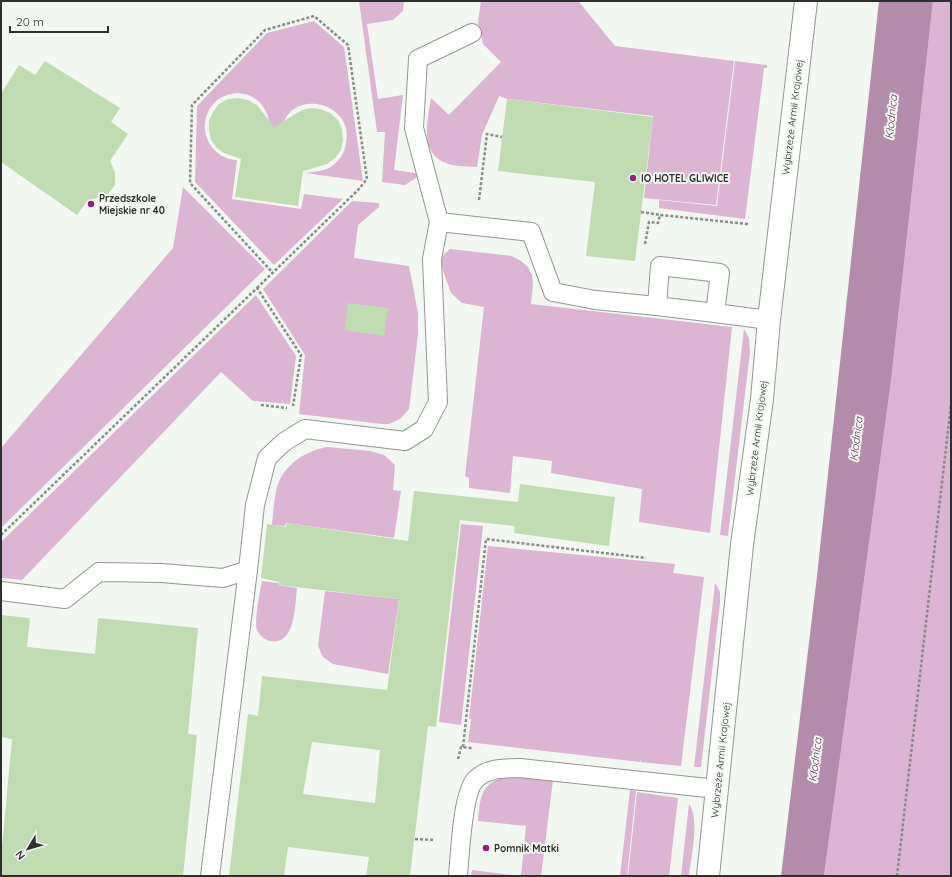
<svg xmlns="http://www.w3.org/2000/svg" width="952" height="877" viewBox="0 0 952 877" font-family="Quicksand,sans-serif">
	<rect width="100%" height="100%" fill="#f3f7f1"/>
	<!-- green -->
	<g fill="#dbb5d2">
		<path d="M359,1h45l-1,10 -10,9 -26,4 11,75 25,-4 -9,75 28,4 -17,11 -23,-3 3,-50h-8z"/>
		<path d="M481,1l98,1 36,44 119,15 -18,144 -72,-7 9,-82 -146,-17 -8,-3 -17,39 -5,32c-11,-1 -24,0 -34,-5 -24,-12 -15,-43 -12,-64l18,17 52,-53 -18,-18 -5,-23z"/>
		<path d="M933,1h18v875h-127l67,-495z"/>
		<path d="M314,21l30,26 19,134 -58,-8c8,-1 17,-2 24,-5 8,-5 15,-13 16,-21 2,-6 2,-13 1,-19 -6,-23 -37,-32 -55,-17 -5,5 -8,12 -11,19l-10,2c1,-24 -17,-45 -43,-37 -21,7 -29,33 -16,51 6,8 15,14 26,14l-5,39 69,10 3,-15 39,5 -69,66 -79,-83 2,-76 70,-73z"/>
		<path d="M735,61l32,4v3h-3l-19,151 -86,-11v-8l58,6z"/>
		<path d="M183,187l82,82 -264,259v-80l172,-200z"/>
		<path d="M352,201l27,2v4l-21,18 -4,33 55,8 9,47v21l-8,67 -1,8 -9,10 -11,5h-7l-83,-10 6,-59 -42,-66z"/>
		<path d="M450,249l62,7 9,5 7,6 4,8 1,10 -2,19 201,23 -22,206 -71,-11 3,-33 -91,-16 1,-12 -39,-5 -3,37 -41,-5v-10l-4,-2 19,-169 -22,-4 -11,-10 -11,-31 4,-8z"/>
		<path d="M256,295l40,61 -6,48 -37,-3 -32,-29 -199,208 -21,-2v-36z"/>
		<path d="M744,329l5,9 1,14 -22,184 -8,-1z"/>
		<path d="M327,447l43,4 14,4 11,10 -2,25 8,1 -7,47 -108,-15 -1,3 -13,-1c1,-12 2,-23 4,-34 5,-24 28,-40 51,-44z"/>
		<path d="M461,524l22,2 -22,199 -22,-3z"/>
		<path d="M488,546l187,18 -2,9 31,4 -23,189 -41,-4 1,-2 5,1 -6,-1v2l-172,-20 3,-23h-2z"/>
		<path d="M262,581l16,2v2l19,3c-2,16 -1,58 -27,53 -5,-1 -11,-6 -13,-11 -3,-9 3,-39 5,-49z"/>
		<path d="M715,583l5,9v11l-19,164h-7z"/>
		<path d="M325,591l74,8 -11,75 -55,-10 -10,-7 -5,-11z"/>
		<path d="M508,776l45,4 -12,96h-70l1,-6 49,6 5,-50 -48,-5c2,-24 3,-39 30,-45z"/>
		<path d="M630,790l6,1 -9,85h-7z"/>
		<path d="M637,792l41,6 -9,78h-41z"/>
		<path d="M689,804c11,14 2,54 0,72h-8z"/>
	</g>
	<!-- water -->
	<path fill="#b48dab" d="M879,1h54l-42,380 -67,495h-43l36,-300z"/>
	<!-- building -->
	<g fill="#c1dcb3" fill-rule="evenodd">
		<path d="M45,61l75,47 -9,14 17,12 -18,27 5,11v13l-7,9 -21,7 -10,14 -76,-53v-68l18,-29 16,10z"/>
		<path d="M238,98l10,2 9,5 17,22 28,-17 9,-2 9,1 10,4 8,7 4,9 1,11 -2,10 -6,8 -8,6 -24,7 -5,35 -63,-9 6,-38 -17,-6 -7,-5 -6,-8 -2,-9v-10l4,-9 6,-8 9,-5z"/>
		<path d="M507,99l146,18 -18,144 -49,-5 9,-74 -97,-11z"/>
		<path d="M348,303l40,5 -4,28 -39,-6z"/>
		<path d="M520,484l95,13 -6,49 -95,-13 1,-7 -55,-6 -24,207 -8,-1 -18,150h-44l3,-19 -81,-10 -4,29h-55l19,-162 10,2 4,-40 125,14 12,-91 -121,-14 1,-3 -18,-4 6,-54 19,3 1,-4 121,18 6,-50 104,11zM312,742l68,8 -5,53 -72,-9z"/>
		<path d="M1,615l29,3 -3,29 68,7 3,-36 100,10 -10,106 9,1 -14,141h-182v-18l11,-119 -11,-2z"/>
	</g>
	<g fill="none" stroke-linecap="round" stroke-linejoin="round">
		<!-- lane casing -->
		<g stroke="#939791" stroke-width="20">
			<g id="lane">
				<path d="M439,222l92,10 22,60 42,8 62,6"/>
				<path d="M715,313l-58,-7 3,-40 60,7 -5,40 54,7"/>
				<path d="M1,591l64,8 34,-27 62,1 62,5 25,-8 7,-65 12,-47 17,-16 21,-13 100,12 19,-12 14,-27 -6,-143 7,-37 -25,-94 4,-69 54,-26"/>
				<path d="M210,876l38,-306"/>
				<path d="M458,876c2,-20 4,-84 18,-97 12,-11 28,-11 44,-11l197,21"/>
			</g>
		</g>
		<!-- street casing -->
		<g stroke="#939791" stroke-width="24">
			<path id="street" d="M708,876l34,-331 20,-146 7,-79 37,-319"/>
		</g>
		<!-- path -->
		<g stroke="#898c89" stroke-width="2.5" stroke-dasharray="3 2" stroke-linecap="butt">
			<path d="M479,200l8,-66 15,3"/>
			<path d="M641,212l19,3"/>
			<path d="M645,244l4,-22 9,1 2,-8 88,9"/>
			<path d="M257,288l101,-98 9,-11 -19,-134 -34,-29 -49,14 -73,75 -2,78 83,90"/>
			<path d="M261,405l26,3"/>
			<path d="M1,535l256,-247 44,67 -8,51"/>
			<path d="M463,747l23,-208 160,19"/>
			<path d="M458,759l3,-12 12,1"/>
			<path d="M415,839l19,1"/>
			<path d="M897,876l54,-472"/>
		</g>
		<!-- lane -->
		<use href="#lane" stroke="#fff" stroke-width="18"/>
		<!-- street -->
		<use href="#street" stroke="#fff" stroke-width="22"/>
	</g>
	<!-- markers -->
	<g fill="#922282" stroke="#f3f7f1" stroke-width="1.5">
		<circle cx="633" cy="178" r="4"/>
		<circle cx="91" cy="204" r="4"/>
		<circle cx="486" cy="848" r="4"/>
	</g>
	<g text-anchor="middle" stroke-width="4" stroke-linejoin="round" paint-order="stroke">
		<!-- street labels -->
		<g font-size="10" fill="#2e302e" stroke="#f3f7f1">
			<text transform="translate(792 117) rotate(-83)" y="4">Wybrzeże Armii Krajowej</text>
			<text transform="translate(756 438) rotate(-83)" y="4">Wybrzeże Armii Krajowej</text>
			<text transform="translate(720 760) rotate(-84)" y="4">Wybrzeże Armii Krajowej</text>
		</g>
		<!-- poi labels -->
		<g font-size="10" font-weight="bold" fill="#2e302e" stroke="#f3f7f1" text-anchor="start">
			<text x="641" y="182">IO HOTEL GLIWICE</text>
			<text x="99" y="202">Przedszkole<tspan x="99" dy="12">Miejskie nr 40</tspan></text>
			<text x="494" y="852">Pomnik Matki</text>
		</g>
		<!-- water labels -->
		<g font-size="11" font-style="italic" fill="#63315a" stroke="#f3f7f1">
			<text transform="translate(891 117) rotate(-84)" y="4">Kłodnica</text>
			<text transform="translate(856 439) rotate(-83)" y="4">Kłodnica</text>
			<text transform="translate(815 760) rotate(-83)" y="4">Kłodnica</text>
		</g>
	</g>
	<!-- border -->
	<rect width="952" height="877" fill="none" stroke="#2e302e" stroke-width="4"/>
	<!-- north arrow -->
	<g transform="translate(28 849) rotate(232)" stroke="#f3f7f1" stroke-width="3" paint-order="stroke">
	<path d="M0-3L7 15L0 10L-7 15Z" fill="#2e302e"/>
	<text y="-6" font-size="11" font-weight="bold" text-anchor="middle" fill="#2e302e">N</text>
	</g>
	<!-- scale -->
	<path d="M10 26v6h98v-6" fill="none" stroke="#2e302e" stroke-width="2"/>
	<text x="16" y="26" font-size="12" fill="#2e302e" stroke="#f3f7f1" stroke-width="3" paint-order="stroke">20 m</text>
</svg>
